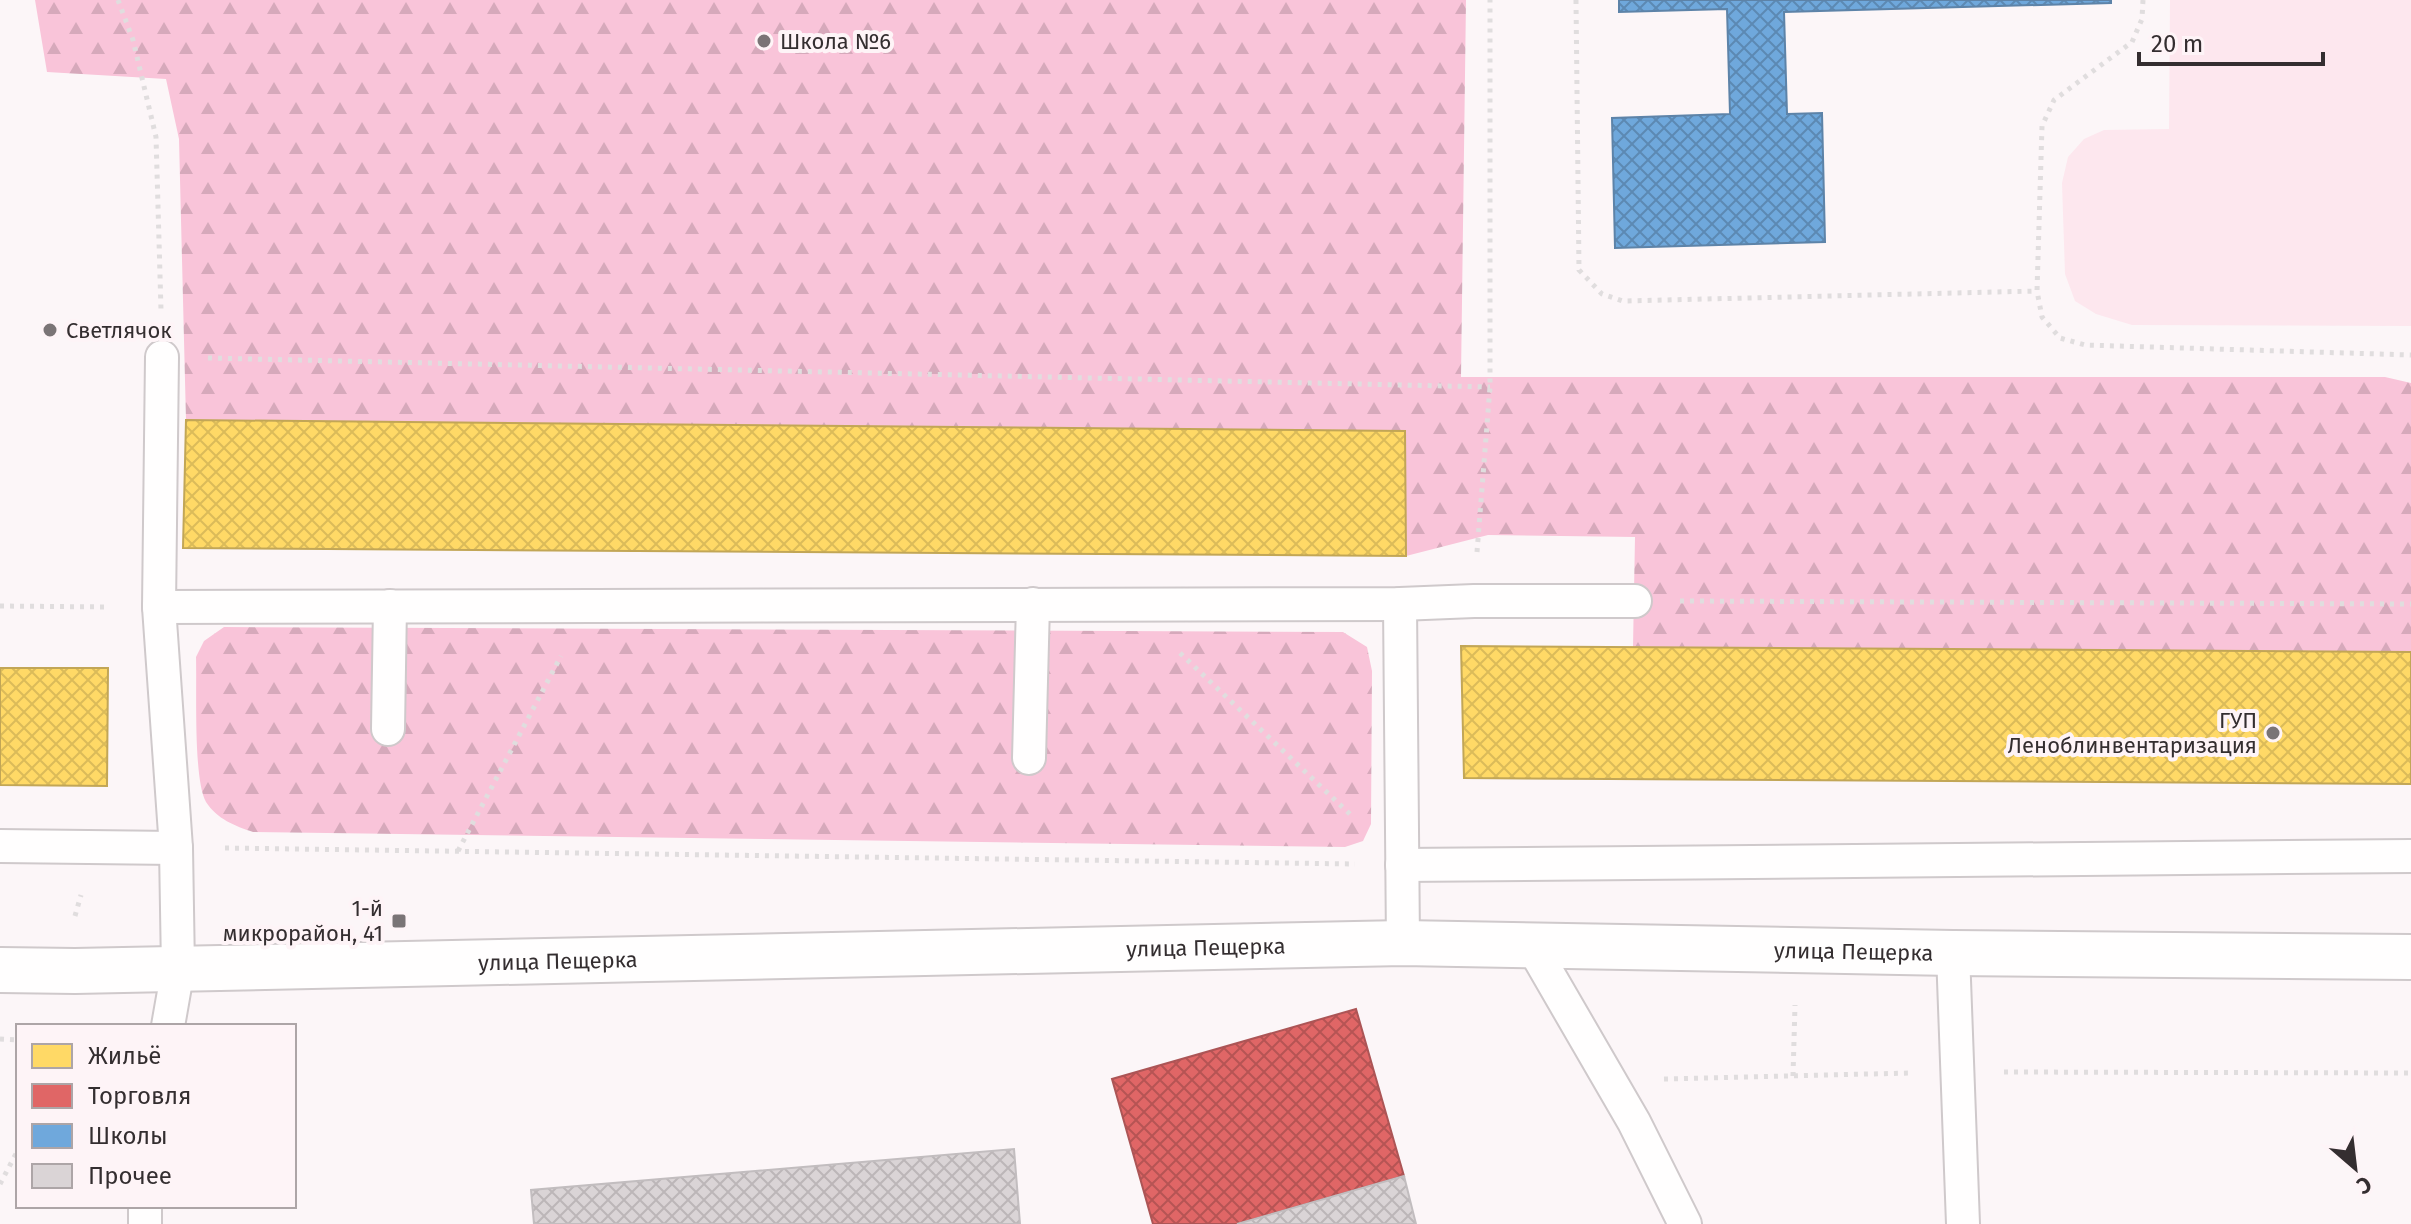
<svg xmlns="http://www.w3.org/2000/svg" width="2411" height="1224" viewBox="0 0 2411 1224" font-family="'Fira Sans',sans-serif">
	<defs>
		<pattern id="forest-firs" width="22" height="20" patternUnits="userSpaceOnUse" patternTransform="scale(2)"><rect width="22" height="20" fill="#f9c4d9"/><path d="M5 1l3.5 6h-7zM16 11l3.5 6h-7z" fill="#d6a9bb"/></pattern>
		<pattern id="homes-cross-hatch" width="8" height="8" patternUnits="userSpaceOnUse" patternTransform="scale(2)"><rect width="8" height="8" fill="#ffd966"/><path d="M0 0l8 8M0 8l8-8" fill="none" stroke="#dbbb59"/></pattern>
		<pattern id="shops-cross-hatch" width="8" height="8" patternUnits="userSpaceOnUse" patternTransform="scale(2)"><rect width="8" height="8" fill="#e06666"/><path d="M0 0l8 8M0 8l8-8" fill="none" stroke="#b65454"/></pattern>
		<pattern id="schools-cross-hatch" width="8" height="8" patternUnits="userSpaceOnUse" patternTransform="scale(2)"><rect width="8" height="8" fill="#6fa8dc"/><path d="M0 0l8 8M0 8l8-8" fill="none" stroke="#5c89b3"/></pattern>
		<pattern id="building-cross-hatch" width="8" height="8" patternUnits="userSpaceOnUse" patternTransform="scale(2)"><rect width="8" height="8" fill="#dad4d6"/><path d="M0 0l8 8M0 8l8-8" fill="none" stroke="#bcb6b8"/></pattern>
	</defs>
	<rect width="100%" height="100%" fill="#fcf6f8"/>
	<!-- grass -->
	<path fill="#fde7ee" d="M2170,0h241v326l-279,-1 -36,-11 -21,-13 -10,-27 -3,-91 6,-26 16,-18 20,-9 65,-1z"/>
	<!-- forest -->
	<g fill="url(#forest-firs)">
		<path d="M35,0h1431l-5,377h924l26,6v269l-778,-5 2,-110 -147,-2 -82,21 -2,-125 -1218,-11 -7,-281 -13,-60 -119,-7z"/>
		<path d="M224,627l1119,5 24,15 5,24 -1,153 -8,17 -18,6 -1092,-15c-18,-6 -36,-13 -47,-30 -13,-23 -9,-115 -10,-145l8,-16z"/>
	</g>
	<!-- homes -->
	<g fill="url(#homes-cross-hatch)" stroke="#c2a656" stroke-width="2">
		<path d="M186,420l1219,11 1,125 -1223,-8z"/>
		<path d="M1461,646l950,6v132l-947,-6z"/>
		<path d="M0,668h108l-1,118 -107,-1z"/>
	</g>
	<!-- shops -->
	<path fill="url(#shops-cross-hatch)" stroke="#ac5556" stroke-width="2" d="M1356,1009l48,167 -167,48h-84l-41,-145z"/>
	<!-- schools -->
	<path fill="url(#schools-cross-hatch)" stroke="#5d83a8" stroke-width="2" d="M1619,0h492v3l-327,9 3,102 35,-1 3,129 -210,6 -3,-130 118,-4 -3,-105 -108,3z"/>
	<!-- building -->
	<g fill="url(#building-cross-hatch)" stroke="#c2bdbf" stroke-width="2">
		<path d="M1014,1149l6,75h-486l-3,-34z"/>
		<path d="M1404,1176l12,48h-179z"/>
	</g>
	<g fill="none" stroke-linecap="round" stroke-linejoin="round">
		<!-- service casing -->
		<g stroke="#cfc9cb" stroke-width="36">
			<g id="service">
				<path d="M162,357l-3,250 17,241 2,121 -10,57"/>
				<path d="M1400,604l3,339"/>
				<path d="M159,607l1241,-3 74,-3h161"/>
				<path d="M388,729l2,-123"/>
				<path d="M1029,758l4,-154"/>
				<path d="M0,846l176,2"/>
				<path d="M1402,865l1009,-9"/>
				<path d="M1532,946l102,176 51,102"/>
				<path d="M1953,953l10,271"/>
				<path d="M145,1224v-18"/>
			</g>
		</g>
		<!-- tertiary casing -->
		<g stroke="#cfc9cb" stroke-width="48">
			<g id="tertiary">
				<path id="s1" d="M0,970l75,1 1328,-28 550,10 458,4"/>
			</g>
		</g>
		<!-- path -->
		<g stroke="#e0ddde" stroke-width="5" stroke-dasharray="4 6" stroke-linecap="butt">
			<path d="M118,0l15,40 23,97 5,173"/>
			<path d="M1576,0l3,270 23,24 21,7 414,-10"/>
			<path d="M2143,0l-1,19 -10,23 -78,58 -12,26 -5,165 5,26 18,21 25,7 326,10"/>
			<path d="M208,358l1282,29"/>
			<path d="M1477,552l13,-165v-387"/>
			<path d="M1680,601l731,3"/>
			<path d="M0,606l110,1"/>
			<path d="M1180,653l173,164"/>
			<path d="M225,848l1130,16"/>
			<path d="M458,851l103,-195"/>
			<path d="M75,916l6,-21"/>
			<path d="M0,1039l18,1"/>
			<path d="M2004,1072l407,1"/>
			<path d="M1793,1076l2,-71"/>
			<path d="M1664,1079l246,-6"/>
			<path d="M0,1184l18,-34"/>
		</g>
		<!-- service -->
		<use href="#service" stroke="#fffefe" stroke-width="32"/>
		<!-- tertiary -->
		<use href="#tertiary" stroke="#fffefe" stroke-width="44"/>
	</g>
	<!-- markers -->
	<g fill="#7a7476" stroke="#fef4f7" stroke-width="3">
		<circle cx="764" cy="41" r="8"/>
		<circle cx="50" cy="330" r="8"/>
		<circle cx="2273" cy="733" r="8"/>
		<rect x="391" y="913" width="16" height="16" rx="4"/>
	</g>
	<g text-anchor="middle" stroke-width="8" stroke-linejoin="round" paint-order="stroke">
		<!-- poi labels -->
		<g font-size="22" fill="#342e30" stroke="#fef4f7" text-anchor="start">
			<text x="780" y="49">Школа №6</text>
			<text x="66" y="338">Светлячок</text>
			<text x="2257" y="728" text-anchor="end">ГУП<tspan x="2257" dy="25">Леноблинвентаризация</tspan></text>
			<text x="383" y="916" text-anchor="end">1-й<tspan x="383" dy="25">микрорайон, 41</tspan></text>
		</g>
		<!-- street labels -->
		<g font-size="22" fill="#342e30" stroke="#fef4f7">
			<text dy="8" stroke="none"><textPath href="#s1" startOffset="1206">улица Пещерка</textPath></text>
			<text dy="8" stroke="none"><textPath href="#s1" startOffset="1854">улица Пещерка</textPath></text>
			<text dy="8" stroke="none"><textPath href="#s1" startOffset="558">улица Пещерка</textPath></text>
		</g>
	</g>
	<!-- legend -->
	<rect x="16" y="1024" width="280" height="184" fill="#fef4f7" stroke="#ada5a7" stroke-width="2"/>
	<rect x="32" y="1044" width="40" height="24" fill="#ffd966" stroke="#ada5a7" stroke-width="2"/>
	<text x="88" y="1064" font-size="24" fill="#342e30">Жильё</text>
	<rect x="32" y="1084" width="40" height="24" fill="#e06666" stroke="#ada5a7" stroke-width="2"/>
	<text x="88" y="1104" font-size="24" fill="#342e30">Торговля</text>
	<rect x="32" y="1124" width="40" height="24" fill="#6fa8dc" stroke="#ada5a7" stroke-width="2"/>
	<text x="88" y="1144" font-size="24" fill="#342e30">Школы</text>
	<rect x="32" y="1164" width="40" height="24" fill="#dad4d6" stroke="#ada5a7" stroke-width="2"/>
	<text x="88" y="1184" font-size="24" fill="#342e30">Прочее</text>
	<!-- north arrow -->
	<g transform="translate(2355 1168) rotate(152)" stroke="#fef4f7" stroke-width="6" paint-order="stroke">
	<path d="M0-6L14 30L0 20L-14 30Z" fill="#342e30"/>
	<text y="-12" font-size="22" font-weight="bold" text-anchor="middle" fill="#342e30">С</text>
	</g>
	<!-- scale -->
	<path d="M2139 52v12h184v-12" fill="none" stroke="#342e30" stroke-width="4"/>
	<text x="2151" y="52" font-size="24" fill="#342e30" stroke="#fef4f7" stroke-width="6" paint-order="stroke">20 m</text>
</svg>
